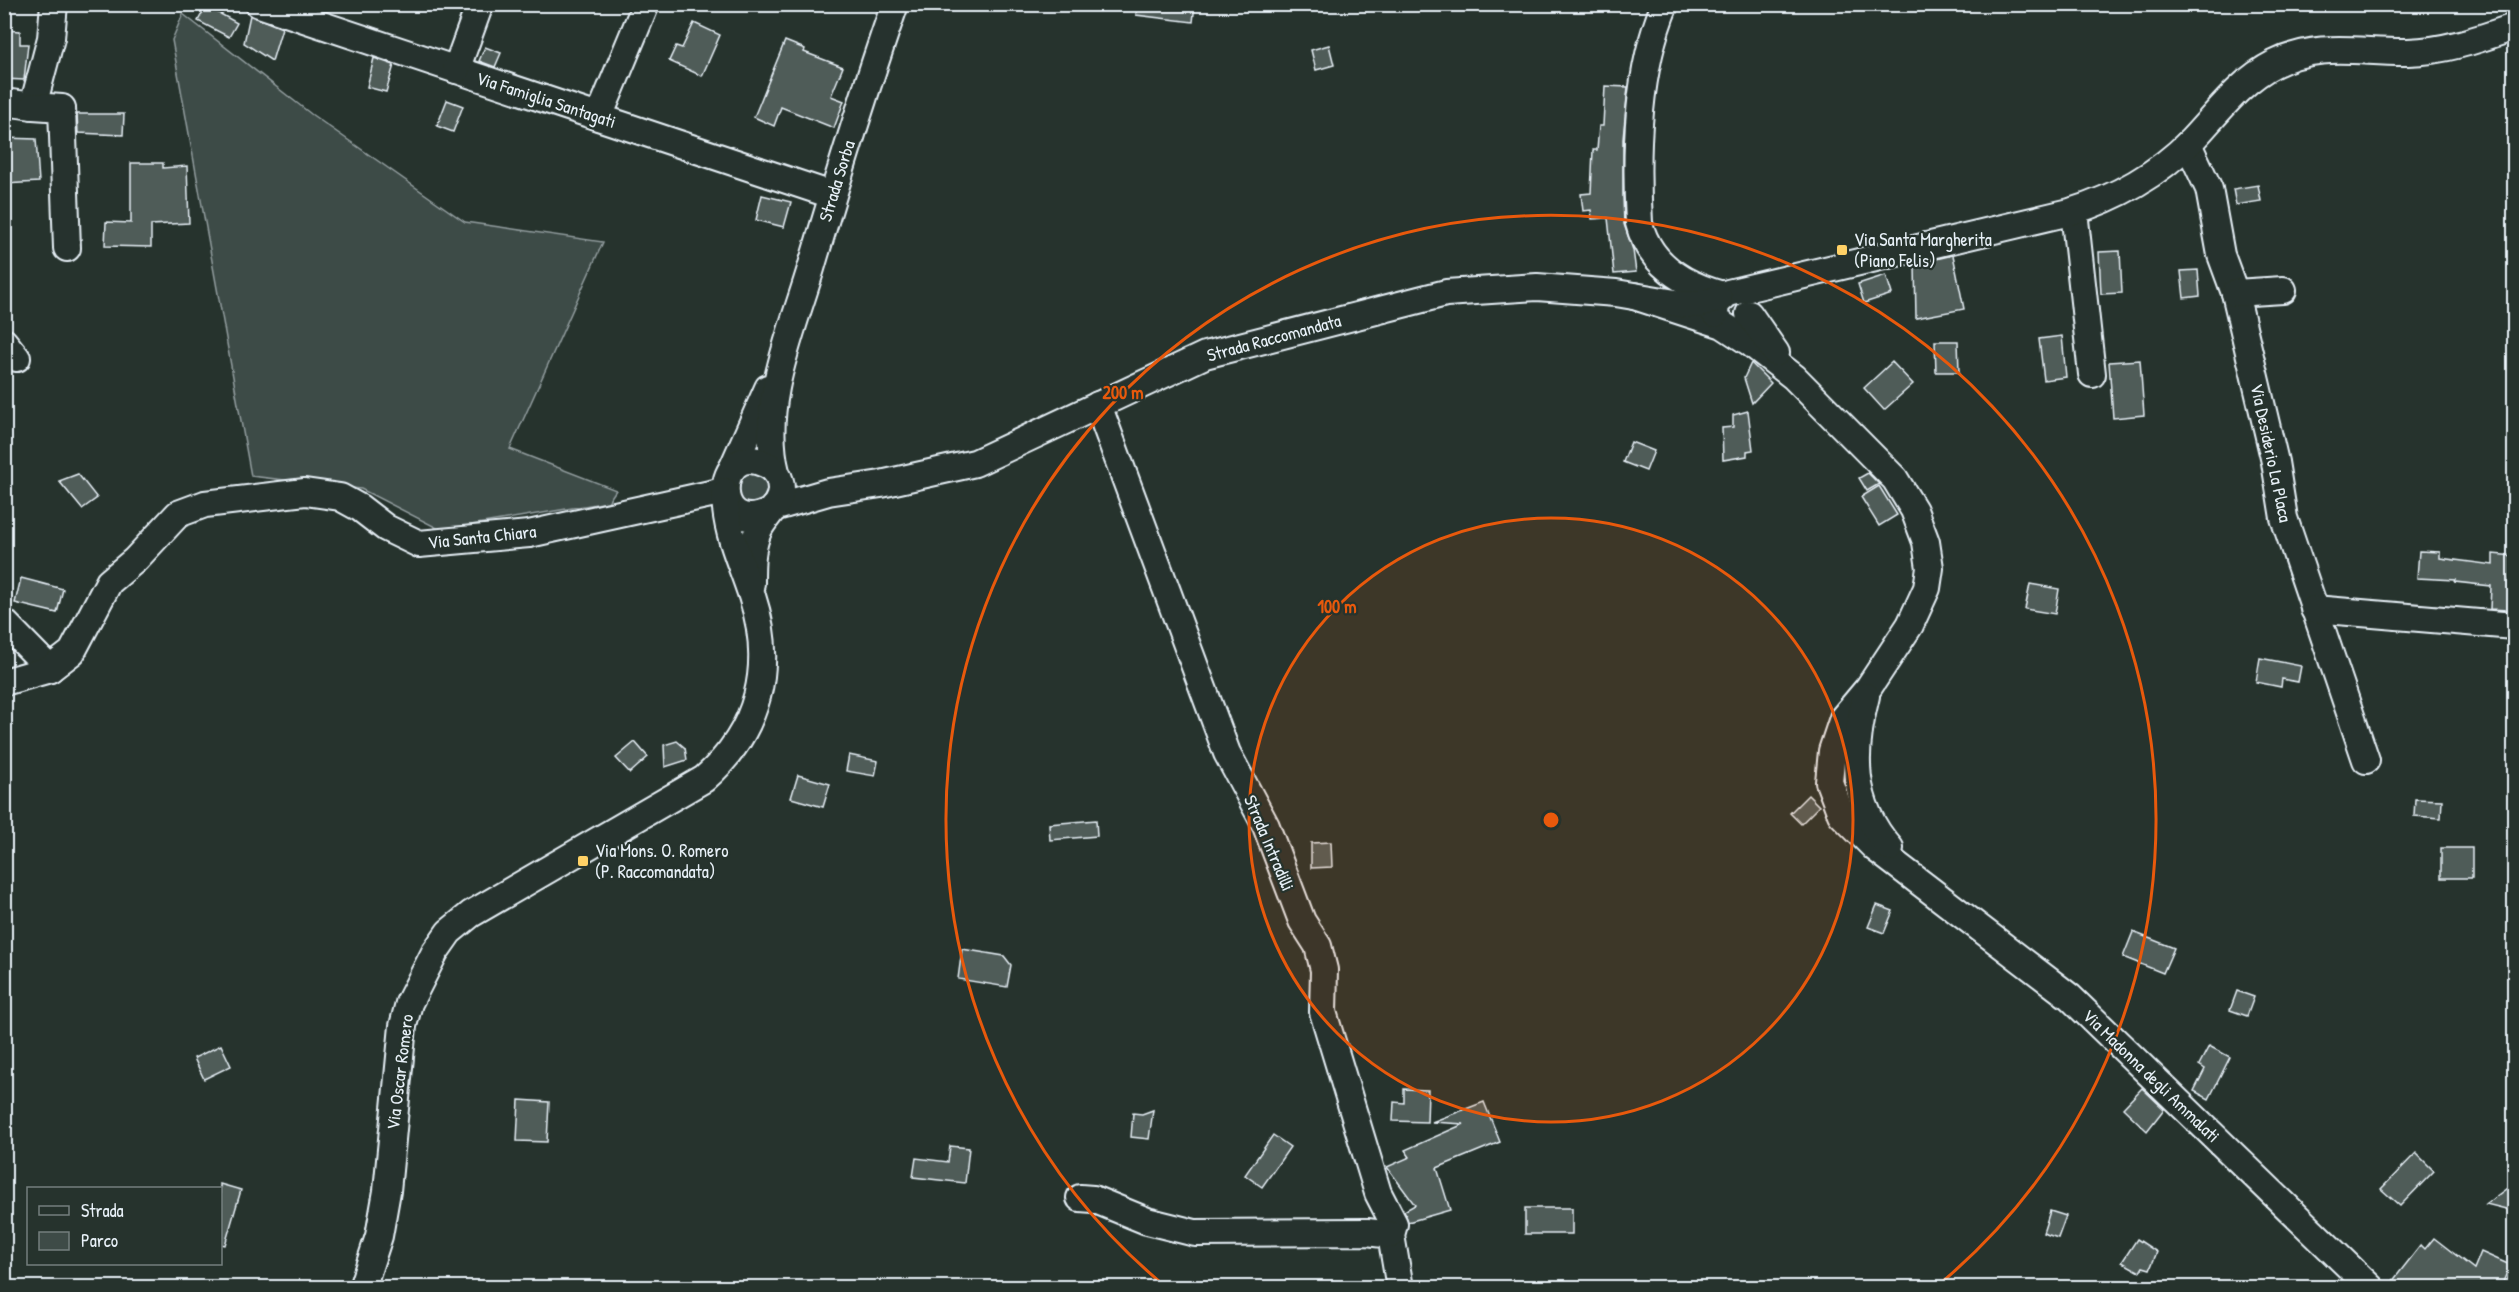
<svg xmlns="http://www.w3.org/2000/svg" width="2519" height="1292" viewBox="0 0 2519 1292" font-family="'Patrick Hand',sans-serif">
	<rect width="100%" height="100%" fill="#26332d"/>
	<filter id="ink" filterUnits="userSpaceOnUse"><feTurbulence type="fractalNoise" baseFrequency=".0167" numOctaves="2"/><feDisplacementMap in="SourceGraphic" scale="12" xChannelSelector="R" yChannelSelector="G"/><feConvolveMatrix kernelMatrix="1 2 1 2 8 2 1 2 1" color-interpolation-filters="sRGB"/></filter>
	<g filter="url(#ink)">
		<!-- green -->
		<g fill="#3e4b47" stroke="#939ea0" stroke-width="1.5">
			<path d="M183,14l128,100 154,108 138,20 -93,207 106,41 -8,12 -167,28 -80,-41 -110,-13 -79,-436z"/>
			<path d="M747,472h12l11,13 -5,17 -18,3 -9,-7v-18z"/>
		</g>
		<!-- building -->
		<g fill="#505c59" stroke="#e8f1f8" stroke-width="1.5">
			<path d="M1137,4h58l-2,18 -57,-7z"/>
			<path d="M206,6l31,17 -8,14 -31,-16z"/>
			<path d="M250,15l32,13 -10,33 -28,-18z"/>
			<path d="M694,23l26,12 -18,41 -33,-15 7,-15 6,2z"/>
			<path d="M4,30l16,1v13h8l-4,36 -20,-1z"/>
			<path d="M785,41l20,8 -1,3 39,15 -12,29 13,5 -10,27 -53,-21 -7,19 -20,-9z"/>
			<path d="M1329,45l5,20 -18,5 -5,-20z"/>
			<path d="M485,47l16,6 -6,14 -16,-6z"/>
			<path d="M374,58l20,7 -8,27 -19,-5z"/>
			<path d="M1605,86l23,1 -5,52v57l1,28 9,26 3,22 -22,2 -6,-56 -16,1 -1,-9 -8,1 -2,-17 10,-1 2,-43h4l2,-24h4z"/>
			<path d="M447,100l16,6 -10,26 -16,-6z"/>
			<path d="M77,114h47l-1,21 -45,-2z"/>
			<path d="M4,138l32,1 3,43 -35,2z"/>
			<path d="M131,163h32v5l24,-2 2,57 -38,2v22l-46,-1 1,-24 25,1z"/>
			<path d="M2258,185l3,16 -25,4 -3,-16z"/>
			<path d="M762,195l29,7 -7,25 -28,-7z"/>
			<path d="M2120,251l2,42 -21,1 -2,-42z"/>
			<path d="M1953,255l11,54 -48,9 -1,-54z"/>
			<path d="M2198,270l2,26 -16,2 -3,-27z"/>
			<path d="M1886,275l6,19 -28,9 -6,-19z"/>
			<path d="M2062,336l4,41 -22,3 -5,-41z"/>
			<path d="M1935,341h23l1,31h-23z"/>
			<path d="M2140,360l4,55 -31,3 -4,-56z"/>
			<path d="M1892,362l21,22 -29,26 -20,-22z"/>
			<path d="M1751,363l20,20 -19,20 -8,-25z"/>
			<path d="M1748,411l5,39 -6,1v5l-24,4 -1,-32 11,-1v-12z"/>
			<path d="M1631,442l23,9 -8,20 -23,-9z"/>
			<path d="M1868,473l11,11 -12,7 -8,-13z"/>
			<path d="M78,474l19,24 -15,11 -23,-28z"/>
			<path d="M1879,486l18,29 -18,11 -18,-29z"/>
			<path d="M2419,551l21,1v6l53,7v-11l21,2v25l-4,-1 -2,30 -18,-1 1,-23 -36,-4 1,-2 -39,-2z"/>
			<path d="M21,578l42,11 -6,24 -42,-10z"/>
			<path d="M2030,584l29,5 -4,25 -30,-5z"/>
			<path d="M2260,658l41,8 -3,16 -16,-3 -1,8 -25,-5z"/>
			<path d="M677,741l8,7 2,12 -22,7 -1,-22z"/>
			<path d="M635,742l13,15 -18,16 -14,-15z"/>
			<path d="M849,755l29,6 -3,15 -29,-5z"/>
			<path d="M798,775l32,9 -7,23 -32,-9z"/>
			<path d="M1808,795l11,11 -18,18 -11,-11z"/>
			<path d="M2415,799l27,1 -1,18 -27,-2z"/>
			<path d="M1096,820l1,16 -47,4 -1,-16z"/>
			<path d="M1331,842l1,25 -21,1v-25z"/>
			<rect x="2441" y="848" width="31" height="30"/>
			<path d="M1877,905l16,6 -9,22 -16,-6z"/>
			<path d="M2133,932l41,16 -11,25 -40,-16z"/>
			<path d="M962,949l42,7 7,9 -4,22 -49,-8z"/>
			<path d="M2237,991l17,6 -7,19 -17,-6z"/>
			<path d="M221,1045l10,21 -27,13 -10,-21z"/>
			<path d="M2209,1046l21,11 -21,42 -15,-8 11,-22 -6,-4z"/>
			<path d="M2142,1088l22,21 -17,22 -24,-23z"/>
			<path d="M1404,1089l24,1 -1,32 -34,-1 1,-19 10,1z"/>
			<path d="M519,1100l30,2 -2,40 -30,-1z"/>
			<path d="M1484,1102l16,40 -63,26 13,42 -42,12 -4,-11 11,-6 -28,-38 23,-10 -5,-7 59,-26 -32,-2z"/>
			<path d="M1153,1110l-4,29 -18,-2 2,-24 9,1z"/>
			<path d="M1273,1135l17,12 -28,40 -17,-12z"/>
			<path d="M950,1146l19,2 -4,35 -52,-6 3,-19 32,4z"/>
			<path d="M2416,1153l18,18 -34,35 -19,-17z"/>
			<path d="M2514,1183v28l-28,-7z"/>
			<path d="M220,1184l21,6 -16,55 -5,-1z"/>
			<rect x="1525" y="1208" width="47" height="26"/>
			<path d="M2050,1211l16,5 -8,22 -15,-5z"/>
			<path d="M2434,1238l40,31 7,-17 29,13 -9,22h-113l33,-42 4,4z"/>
			<path d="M2137,1239l20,13 -7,17 -7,-2 -3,5 -18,-10z"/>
		</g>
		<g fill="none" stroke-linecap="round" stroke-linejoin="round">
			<!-- minor casing -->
			<g stroke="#e8f1f8" stroke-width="30">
				<g id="minor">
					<path d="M259,4l573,191"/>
					<path d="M1665,4c-28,67 -30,147 -26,219 10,41 45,62 84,72"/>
					<path d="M456,70l24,-66"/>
					<path d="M4,102l29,4 18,-68 3,-34"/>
					<path d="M33,106l29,2 5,140"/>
					<path d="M599,117l47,-113"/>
					<path d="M2188,144l21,45 12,66 14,38 40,169 9,56 82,242"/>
					<path d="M2074,211l18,163"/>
					<path d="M2235,293l48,-3"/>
					<path d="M1634,296l89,29 26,17 45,35 101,102 19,31 12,32 4,26 -3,20 -17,37 -41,62 -26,31 -11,33 -3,31 12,32 34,34 195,149 301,291"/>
					<path d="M1715,314l1,-10 12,-11 342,-81c46,-14 86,-36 121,-71 25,-26 49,-60 83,-77 46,-23 85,-11 134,-12 38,-1 71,-13 106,-25"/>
					<path d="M1749,314l27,39"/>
					<path d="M4,342l13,16"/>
					<path d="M1098,405l129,348 39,73 36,95 16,25 6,24 -1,42 55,181 16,31 -3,11 9,53"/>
					<path d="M732,469l36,-81"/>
					<path d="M776,472c-17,-68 17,-142 36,-207 26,-88 53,-175 83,-261"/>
					<path d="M773,508l55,-16 53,-8 94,-21 230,-108 241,-62 91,-6 79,6 71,12 15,-1 17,-6"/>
					<path d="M751,583c0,-19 0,-36 8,-54 7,-14 22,-24 22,-40 0,-11 -6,-21 -16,-25 -51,-25 -55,76 4,48"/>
					<path d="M2314,609l200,17"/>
					<path d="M4,622l46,47"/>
					<path d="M4,682l46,-13 22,-17 37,-70 26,-22 43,-46 27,-10 100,-12 35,5 20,11 26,20 33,16 110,-10 195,-43"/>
					<path d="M1866,696c-14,55 -16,107 24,152"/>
					<path d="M1080,1198l13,1 54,22 48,12 172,-1 24,3"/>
					<path d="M362,1288l17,-52 8,-45 16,-165 6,-23 26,-51 14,-20 22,-18 233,-135c55,-48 71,-113 48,-183 -12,-37 -26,-62 -27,-101"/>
				</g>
			</g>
			<!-- minor -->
			<use href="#minor" stroke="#26332d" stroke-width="26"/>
		</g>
	</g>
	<!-- distance rings -->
	<circle cx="1551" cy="820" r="302" fill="#e8590c" fill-opacity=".12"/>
	<g fill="none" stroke="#e8590c" stroke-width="3">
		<circle cx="1551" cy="820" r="302"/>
		<path d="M1166 1287A605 605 0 1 1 1936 1287"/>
	</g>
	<!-- markers -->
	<g fill="#ffd166" stroke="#26332d" stroke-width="2">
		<rect x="1836" y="244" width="12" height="12" rx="3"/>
		<rect x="577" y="855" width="12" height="12" rx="3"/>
	</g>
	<g text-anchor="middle" stroke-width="4.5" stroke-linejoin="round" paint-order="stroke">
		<!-- street labels -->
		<g font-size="18" fill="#e8f1f8" stroke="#26332d">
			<text transform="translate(546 100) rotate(18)" y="6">Via Famiglia Santagati</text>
			<text transform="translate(837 181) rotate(-73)" y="6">Strada Sorba</text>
			<text transform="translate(1274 338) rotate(-15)" y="6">Strada Raccomandata</text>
			<text transform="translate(2271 453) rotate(78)" y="6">Via Desiderio La Placa</text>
			<text transform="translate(482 537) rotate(-6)" y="6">Via Santa Chiara</text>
			<text transform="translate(1269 843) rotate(67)" y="6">Strada Intradilli</text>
			<text transform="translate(400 1072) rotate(-83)" y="6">Via Oscar Romero</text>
			<text transform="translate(2151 1076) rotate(44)" y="6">Via Madonna degli Ammalati</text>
		</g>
		<!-- poi labels -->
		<g font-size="18" fill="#e8f1f8" stroke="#26332d" text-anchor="start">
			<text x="1854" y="246">Via Santa Margherita<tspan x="1854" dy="21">(Piano Felis)</tspan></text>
			<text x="595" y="857">Via Mons. O. Romero<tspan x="595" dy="21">(P. Raccomandata)</tspan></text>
		</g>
	</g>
	<circle cx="1551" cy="820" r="9" fill="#e8590c" stroke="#26332d" stroke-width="3"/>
	<g font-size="18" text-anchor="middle" font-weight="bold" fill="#e8590c" stroke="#26332d" stroke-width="4.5" stroke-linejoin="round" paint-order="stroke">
		<text x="1123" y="399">200 m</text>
		<text x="1337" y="613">100 m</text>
	</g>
	<!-- margin -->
	<rect width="2519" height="1292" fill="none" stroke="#26332d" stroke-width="24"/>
	<rect x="12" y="12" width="2495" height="1268" fill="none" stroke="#e8f1f8" stroke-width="2" filter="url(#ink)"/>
	<!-- legend -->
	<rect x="27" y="1187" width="195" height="78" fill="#26332d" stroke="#747f7e" stroke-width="1.5"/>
	<rect x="39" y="1206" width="30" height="9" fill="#26332d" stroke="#747f7e" stroke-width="1.5"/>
	<text x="81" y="1217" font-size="18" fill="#e8f1f8">Strada</text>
	<rect x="39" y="1232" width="30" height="18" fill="#3e4b47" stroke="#747f7e" stroke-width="1.5"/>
	<text x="81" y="1247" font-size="18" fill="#e8f1f8">Parco</text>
</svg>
